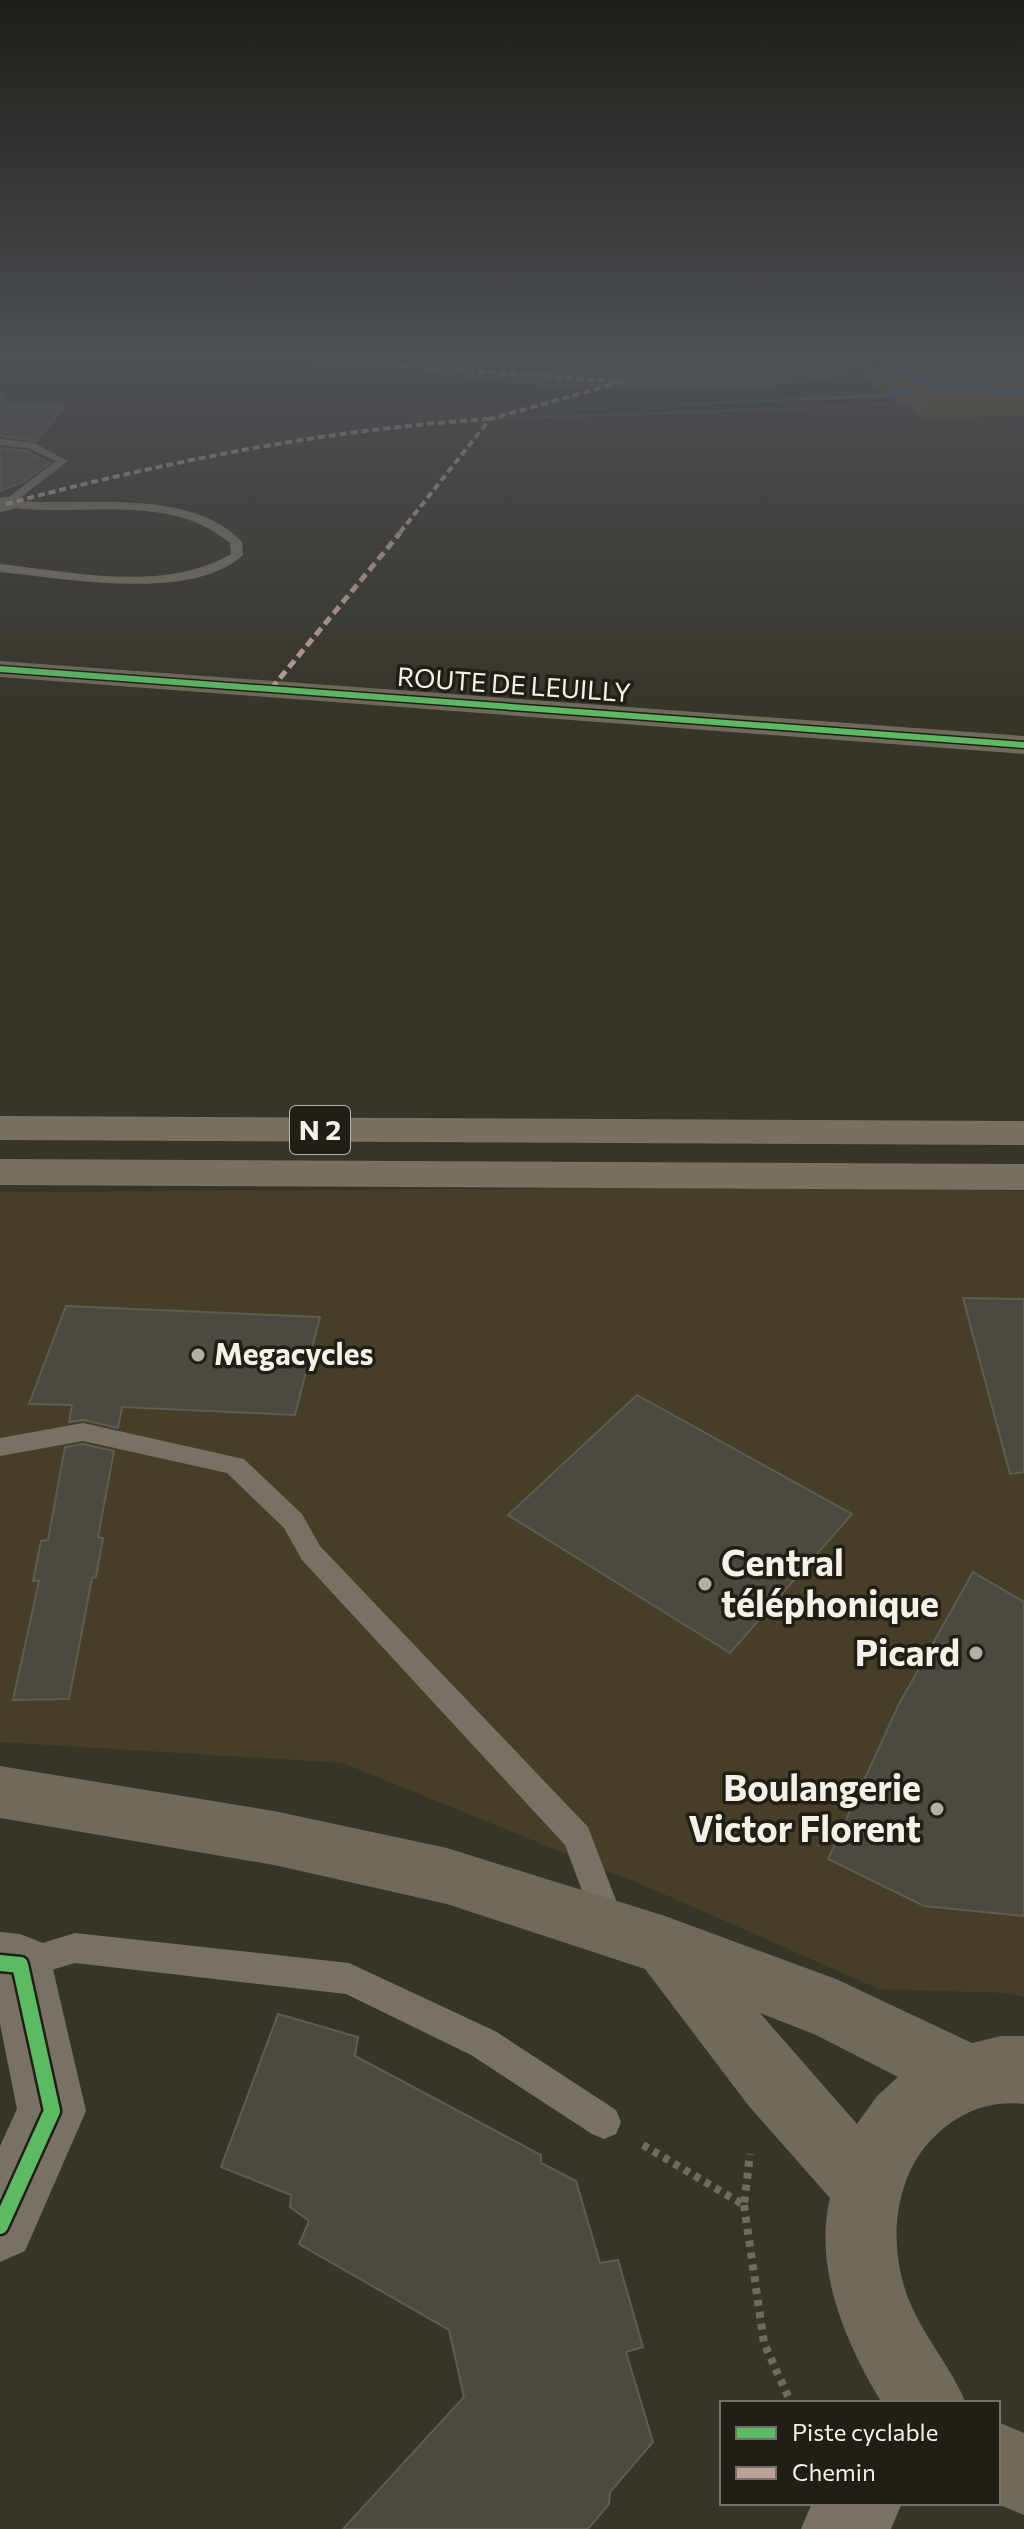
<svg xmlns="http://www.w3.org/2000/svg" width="1024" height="2529" viewBox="0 0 1024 2529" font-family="Commissioner,sans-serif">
	<rect width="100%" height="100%" fill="#37342a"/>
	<!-- built -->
	<path fill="#463e27" d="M801,1187l223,4v806l-17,-4 -128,-4 -227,-100 -309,-126 -343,-21v-550z"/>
	<!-- green -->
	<path fill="#5d5023" d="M170,357h854v59l-99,2 -66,-43 -111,14 -204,-3 -280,-27z"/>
	<!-- water -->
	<path fill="#316986" d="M859,357c22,0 38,11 59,18 34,10 71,11 106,13v8l-62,-6 -52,2 -5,4 -408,17 388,-19 4,-4 56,-2 -24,-3z"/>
	<!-- building -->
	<g fill="#4c4940" stroke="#5e5c53" stroke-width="2">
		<path d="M0,394l8,12h56l-27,35 -37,-5z"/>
		<path d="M0,448l27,3 22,12 -26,19 -23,9z"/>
		<path d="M963,1298l61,1v173l-14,2z"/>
		<path d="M66,1306l254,11 -25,98 -173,-8 -4,21 -34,-8 -15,2 3,-17 -43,-1z"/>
		<path d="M637,1395l215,119 -122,139 -222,-138z"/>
		<path d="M83,1444l31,7 -16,86 5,1 -7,39 -4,1 -23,121 -56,1 26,-119h-6l8,-40 7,-1 17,-93z"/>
		<path d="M973,1572l51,30v314l-100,-10 -96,-47 71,-155z"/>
		<path d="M278,2014l80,23 -3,19 186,99v8l35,18 24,82 18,-3 25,87 -17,5 27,90 -43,50 -1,12 -21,25h-245l121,-132 -15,-67 -150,-86 10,-23 -19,-14 1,-12 -70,-28z"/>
	</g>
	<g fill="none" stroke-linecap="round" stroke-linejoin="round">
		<!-- path-far1 -->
		<path stroke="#6e6b60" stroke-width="2" stroke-dasharray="2 2" stroke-linecap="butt" d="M490,419l349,-12 125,-9 60,2"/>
		<!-- path -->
		<g stroke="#6e6b60" stroke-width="8" stroke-dasharray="6 6" stroke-linecap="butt">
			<path d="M643,2145l101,60 6,-51"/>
			<path d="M744,2205l20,138 27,60"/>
		</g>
		<!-- service -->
		<g fill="#777264" fill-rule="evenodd">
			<path d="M0,439l34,4 34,18 -52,40c69,5 174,-14 226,41l1,13c-52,48 -178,23 -243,17v-8c74,8 164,29 231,-10l-1,-11c-64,-54 -152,-23 -228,-37v-4l54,-41 -28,-13 -28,-3z"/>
			<path d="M83,1423l161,36 58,55 18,32 268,281 37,97 -5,10 -11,5 -11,-5 -33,-89 -263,-285 -18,-32 -57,-55 -144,-32 -83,15v-18z"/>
			<path d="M75,1933l274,30 146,68 121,79 5,12 -5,12 -12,5 -12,-5 -121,-79 -125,-61 -271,-31 -54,16 -11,-4 -5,-11 5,-11z"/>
		</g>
		<!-- minor -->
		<g fill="#777264" fill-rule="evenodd">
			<path d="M6,497l11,7 -3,5 -14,3v-14z"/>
			<path d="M0,1932l20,2 23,9 9,22 34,146 -61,140 -25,11v-116l17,-37 -17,-85z"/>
			<path d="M812,2503h90l-11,26h-90z"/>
		</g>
		<!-- secondary -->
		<g fill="#6f6a5a" fill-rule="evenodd">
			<path d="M0,661l1024,75v18l-1024,-77z"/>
			<path d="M0,1766l274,45 173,37 218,68 171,63 136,64 29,-7h23v68c-35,-4 -64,8 -89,32 -44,42 -48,117 -23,171 15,34 40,62 54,96h-84c-36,-59 -69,-135 -52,-205l-82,-93 -103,-136 -198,-65 -173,-39 -274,-47zM760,2013l56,22 82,42 -21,19 -20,28z"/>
			<path d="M998,2422l26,11v82l-29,-12h3z"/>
		</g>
		<!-- primary -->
		<g fill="#787160" fill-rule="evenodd">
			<path d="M0,1116l1024,5v24l-1024,-5z"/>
			<path d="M0,1159l1024,5v26l-1024,-5z"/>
		</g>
		<!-- quiet-far1 -->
		<g stroke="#bda197" stroke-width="4" stroke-dasharray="7 4" stroke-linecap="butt">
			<path d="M280,357l341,25 -131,37 -92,116"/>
			<path d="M6,504c158,-42 321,-75 484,-85"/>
		</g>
		<!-- quiet -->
		<path stroke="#bda197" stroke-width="5" stroke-dasharray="9 5" stroke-linecap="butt" d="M271,689l129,-156"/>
		<!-- cycleway-far1 casing -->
		<g stroke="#211e16" stroke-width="9">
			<path id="cycleway-far1" d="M0,669l1024,76"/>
		</g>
		<!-- cycleway casing -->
		<g stroke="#211e16" stroke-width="21">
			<path id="cycleway" d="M0,1963l20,2 32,146 -52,115"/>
		</g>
		<!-- cycleway-far1 -->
		<use href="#cycleway-far1" stroke="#5cba63" stroke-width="6"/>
		<!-- cycleway -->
		<use href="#cycleway" stroke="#5cba63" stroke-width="16"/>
	</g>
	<!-- sky -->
	<linearGradient id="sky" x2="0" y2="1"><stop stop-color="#1e1d17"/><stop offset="0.5" stop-color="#4d5055"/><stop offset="1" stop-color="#4d5055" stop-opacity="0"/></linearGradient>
	<rect width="1024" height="711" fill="url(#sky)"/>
	<!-- markers -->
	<g fill="#b2afa4" stroke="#211e16" stroke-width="3">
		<circle cx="198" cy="1355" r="8"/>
		<circle cx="705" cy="1584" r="8"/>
		<circle cx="976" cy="1653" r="8"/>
		<circle cx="937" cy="1809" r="8"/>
	</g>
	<g text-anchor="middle" stroke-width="7" stroke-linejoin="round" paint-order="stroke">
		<!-- far-street labels -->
		<g font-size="26" fill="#f5f1e6" stroke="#211e16">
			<text transform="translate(514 685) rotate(4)" y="9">ROUTE DE LEUILLY</text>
		</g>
		<!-- shield labels -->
		<rect fill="#211e16" stroke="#b5b2a8" stroke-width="2" x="290" y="1106" width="60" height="48" rx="6"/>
		<g font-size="28" font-weight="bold" fill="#f5f1e6">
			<text x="320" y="1140">N 2</text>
		</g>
		<!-- poi labels -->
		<g font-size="30" font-weight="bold" fill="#f5f1e6" stroke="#211e16" text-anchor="start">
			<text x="214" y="1365">Megacycles</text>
		</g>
		<!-- near-poi labels -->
		<g font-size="36" font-weight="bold" fill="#f5f1e6" stroke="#211e16" text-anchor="end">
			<text x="721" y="1576" text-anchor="start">Central<tspan x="721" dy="41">téléphonique</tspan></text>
			<text x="960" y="1666">Picard</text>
			<text x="921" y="1801">Boulangerie<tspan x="921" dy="41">Victor Florent</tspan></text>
		</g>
	</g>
	<!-- legend -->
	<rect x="720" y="2401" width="280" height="104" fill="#211e16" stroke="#767269" stroke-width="2"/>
	<rect x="736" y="2427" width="40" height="12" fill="#5cba63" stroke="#767269" stroke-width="2"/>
	<text x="792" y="2441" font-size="24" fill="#f5f1e6">Piste cyclable</text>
	<rect x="736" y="2467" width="40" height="12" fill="#bda197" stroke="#767269" stroke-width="2"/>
	<text x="792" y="2481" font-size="24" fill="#f5f1e6">Chemin</text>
</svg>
